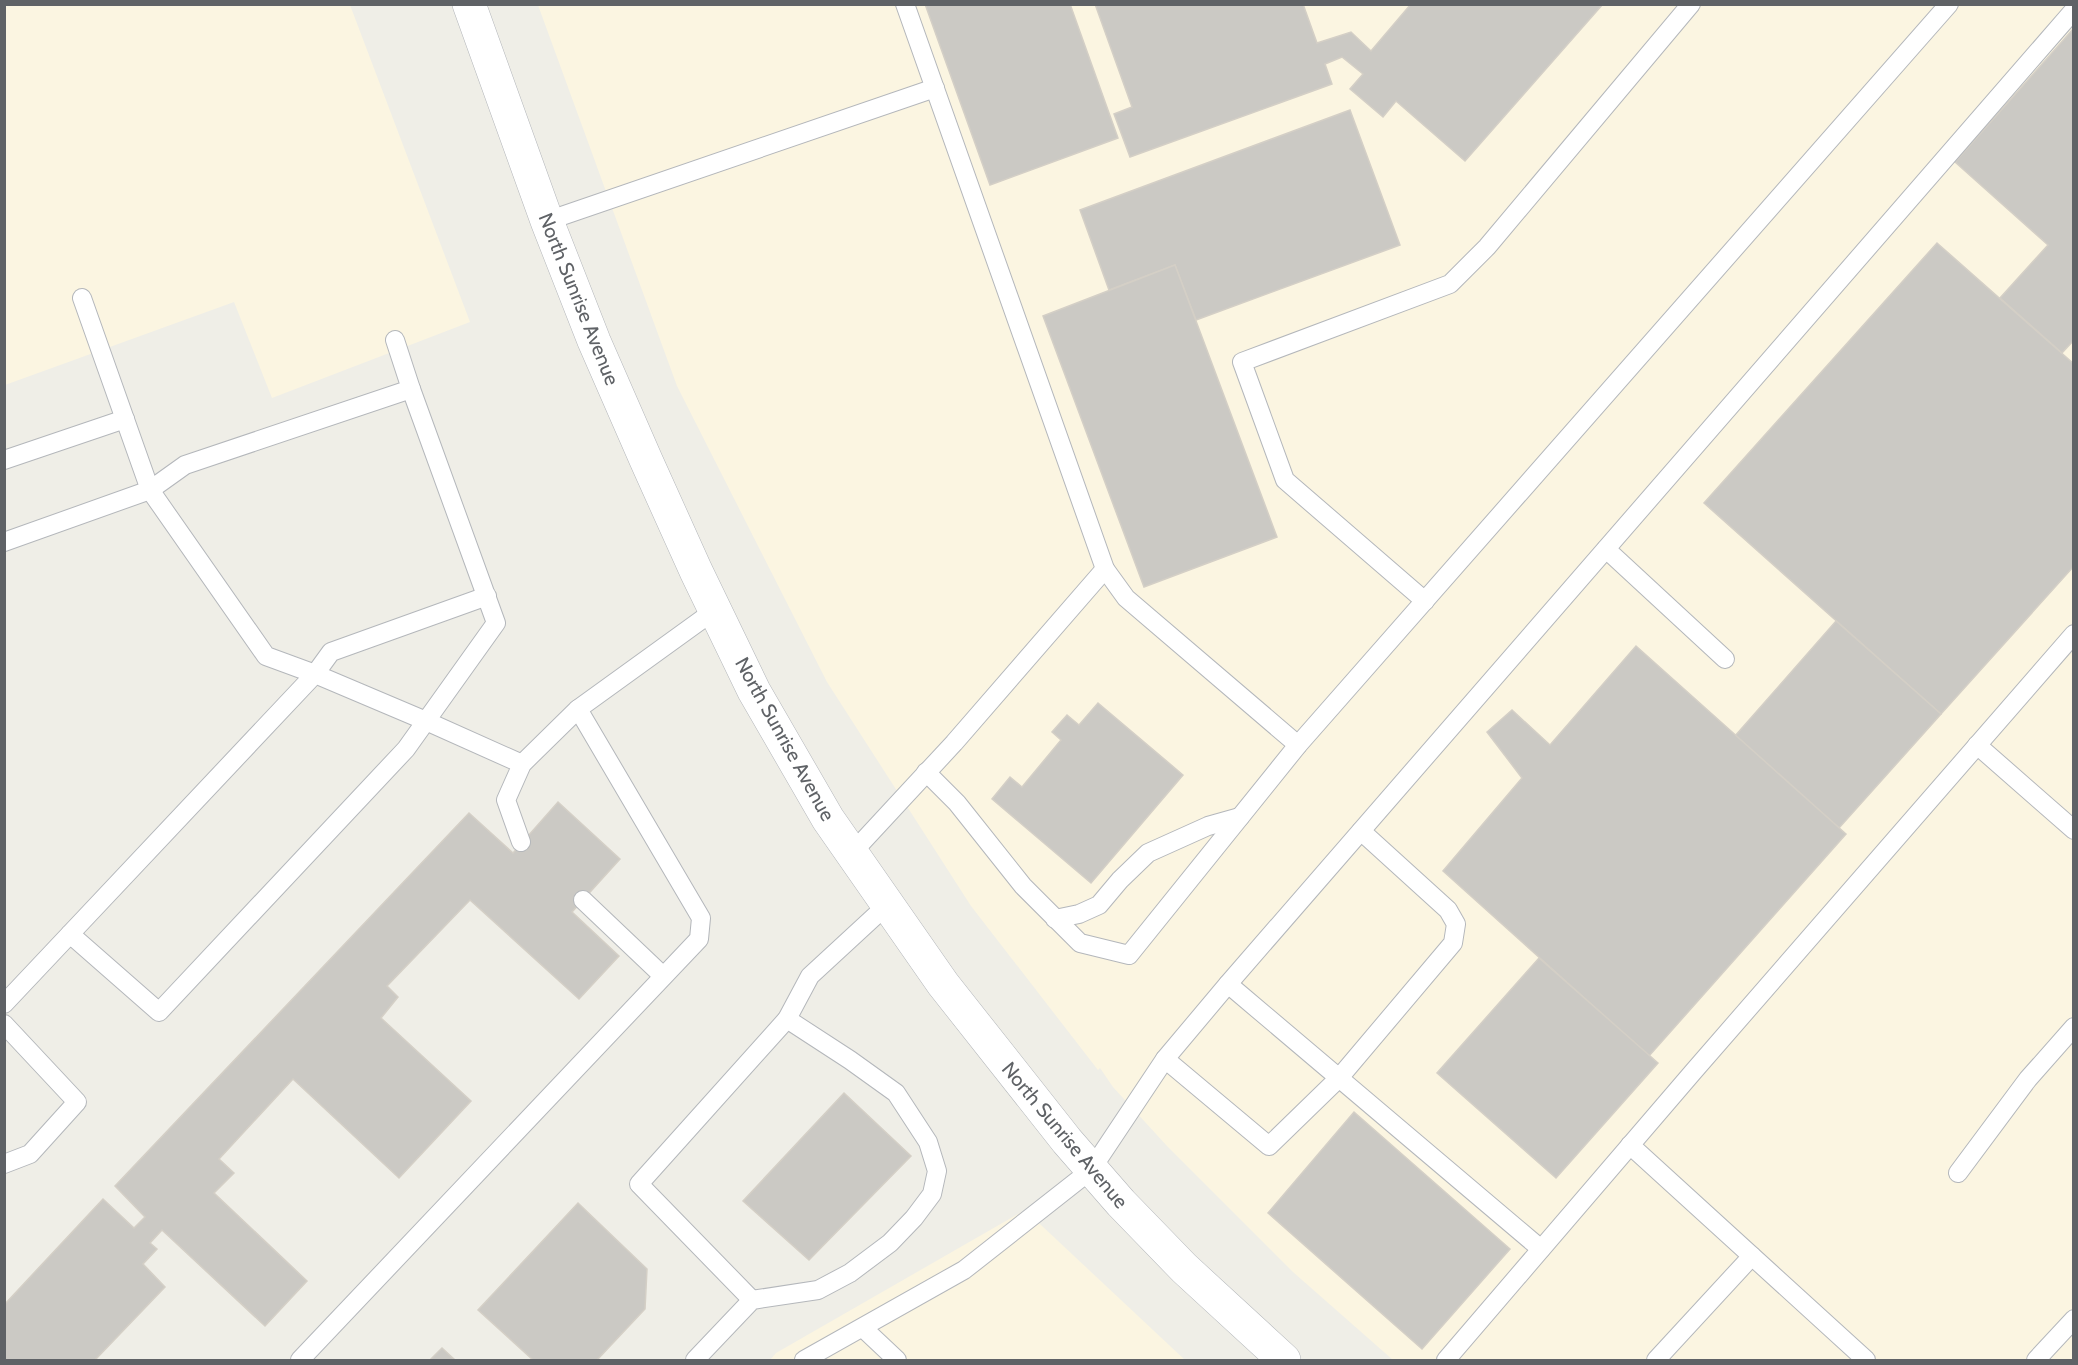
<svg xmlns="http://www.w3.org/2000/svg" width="2078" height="1365" viewBox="0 0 2078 1365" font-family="Cabin,sans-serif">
	<rect width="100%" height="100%" fill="#efeee7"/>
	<!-- commercial -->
	<g fill="#fbf5e1">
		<path d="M5,5h345l120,317 -198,76 -38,-96 -229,83z"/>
		<path d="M538,5h1535v1355h-680l-100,-88 -126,-126 -54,-59 -13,-19 -2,2 -127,-164 -144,-224 -150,-296z"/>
		<path d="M1025,1210l160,150h-415l6,-7z"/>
	</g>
	<!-- building -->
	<g fill="#cbc9c4" stroke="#d4cfc6" stroke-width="1.5">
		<path d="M925,4h145l48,134 -128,47z"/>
		<path d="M1095,4h208l14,39 34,-11 20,19 40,-47h192l-138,157 -69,-60 -13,16 -33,-28 13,-15 -21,-17 -17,7 7,20 -202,73 -16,-43 18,-7z"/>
		<path d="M2074,28v312l-12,13 -62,-55 48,-53 -93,-83z"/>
		<path d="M1350,110l50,135 -204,75 -21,-55 -66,25 -29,-80z"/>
		<path d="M1937,243l137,121v202l-133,148 -237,-211z"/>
		<path d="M1175,265l102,272 -133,50 -101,-271z"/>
		<path d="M1836,621l105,93 -102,114 -104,-92z"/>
		<path d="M1636,646l210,188 -197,222 -206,-185 79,-93 -35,-46 25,-22 38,35z"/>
		<path d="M1098,703l85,72 -92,108 -99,-84 18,-22 12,10 39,-47 -9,-8 15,-17 12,10z"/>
		<path d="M558,802l62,57 -48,53 47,44 -40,43 -109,-99 -83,86 11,11 -17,21 90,83 -72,77 -106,-99 -74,80 15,14 -20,20 93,88 -42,45 -103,-96 -12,13 7,6 -14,15 22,23 -70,73h-91v-55l99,-106 31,29 11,-11 -30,-31 354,-373 44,40z"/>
		<path d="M1539,958l119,105 -102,115 -119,-105z"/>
		<path d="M844,1093l67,63 -102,104 -66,-59z"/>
		<path d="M1354,1112l156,137 -88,100 -154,-136z"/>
		<path d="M578,1203l69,66 -2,40 -48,51h-64l-55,-50z"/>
		<path d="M442,1348l13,12h-25z"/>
	</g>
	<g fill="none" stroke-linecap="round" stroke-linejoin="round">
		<!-- service casing -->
		<g stroke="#b4b7bb" stroke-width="20">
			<g id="service">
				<path d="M905,4l200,565 21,29 172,147"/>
				<path d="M547,221l388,-133"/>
				<path d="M82,298l68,192 116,166 49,18 16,-22 156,-56"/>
				<path d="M4,460l121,-41"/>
				<path d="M4,542l146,-52 35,-25 226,-76 -16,-49"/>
				<path d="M1606,549l119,110"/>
				<path d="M1425,601l-140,-121 -43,-118 208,-78 37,-37 204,-243"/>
				<path d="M1977,745l97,85"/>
				<path d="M926,772l31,31 66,83 57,57 49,12 169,-210 651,-741"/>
				<path d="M521,842l-15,-42 16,-36 56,-55 137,-99"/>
				<path d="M852,853l102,-110 151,-174"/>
				<path d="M583,900l80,76"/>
				<path d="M1055,919l24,-5 20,-9 21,-25 28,-27 60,-27 32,-9"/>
				<path d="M70,934l245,-260 111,47 96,43"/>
				<path d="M1228,984l313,265"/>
				<path d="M4,1004l66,-70 89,78 247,-263 90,-126 -85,-234"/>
				<path d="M4,1024l73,78 -47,52 -26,10"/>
				<path d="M1165,1059l104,87 70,-68 114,-135 3,-19 -8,-14 -87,-79"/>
				<path d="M1630,1145l236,215"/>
				<path d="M1958,1173l70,-94 46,-52"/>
				<path d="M752,1300l-113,-116 148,-165 23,-43 77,-71"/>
				<path d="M863,1328l34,32"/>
				<path d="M300,1360l399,-421 2,-21 -123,-209"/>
				<path d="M695,1360l57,-60 66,-10 32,-17 40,-30 24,-25 18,-24 5,-23 -9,-29 -32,-49 -46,-33 -63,-41"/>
				<path d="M804,1360l160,-90 127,-100 74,-111 63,-75 846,-974"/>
				<path d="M1446,1360l247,-288 381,-438"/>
				<path d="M1656,1360l96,-104"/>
				<path d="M2036,1360l38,-41"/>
			</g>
		</g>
		<!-- secondary casing -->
		<g stroke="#b3b6ba" stroke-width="34">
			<path id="secondary" d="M469,4l78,217 47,120 52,119 50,111 58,120 74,128 115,165 124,157 54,62 63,65 100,92"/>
		</g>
		<!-- service -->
		<use href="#service" stroke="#fff" stroke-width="18"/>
		<!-- secondary -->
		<use href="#secondary" stroke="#fff" stroke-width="33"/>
	</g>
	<g text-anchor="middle" stroke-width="4.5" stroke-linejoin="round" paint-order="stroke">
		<!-- street labels -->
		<g font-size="20" fill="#5f6266" stroke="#fff">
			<text transform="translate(579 299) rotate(68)" y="7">North Sunrise Avenue</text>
			<text transform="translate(785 739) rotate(61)" y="7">North Sunrise Avenue</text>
			<text transform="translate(1065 1135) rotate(50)" y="7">North Sunrise Avenue</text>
		</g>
	</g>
	<!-- border -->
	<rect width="2078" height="1365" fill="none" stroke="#5f6266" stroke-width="12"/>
</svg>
